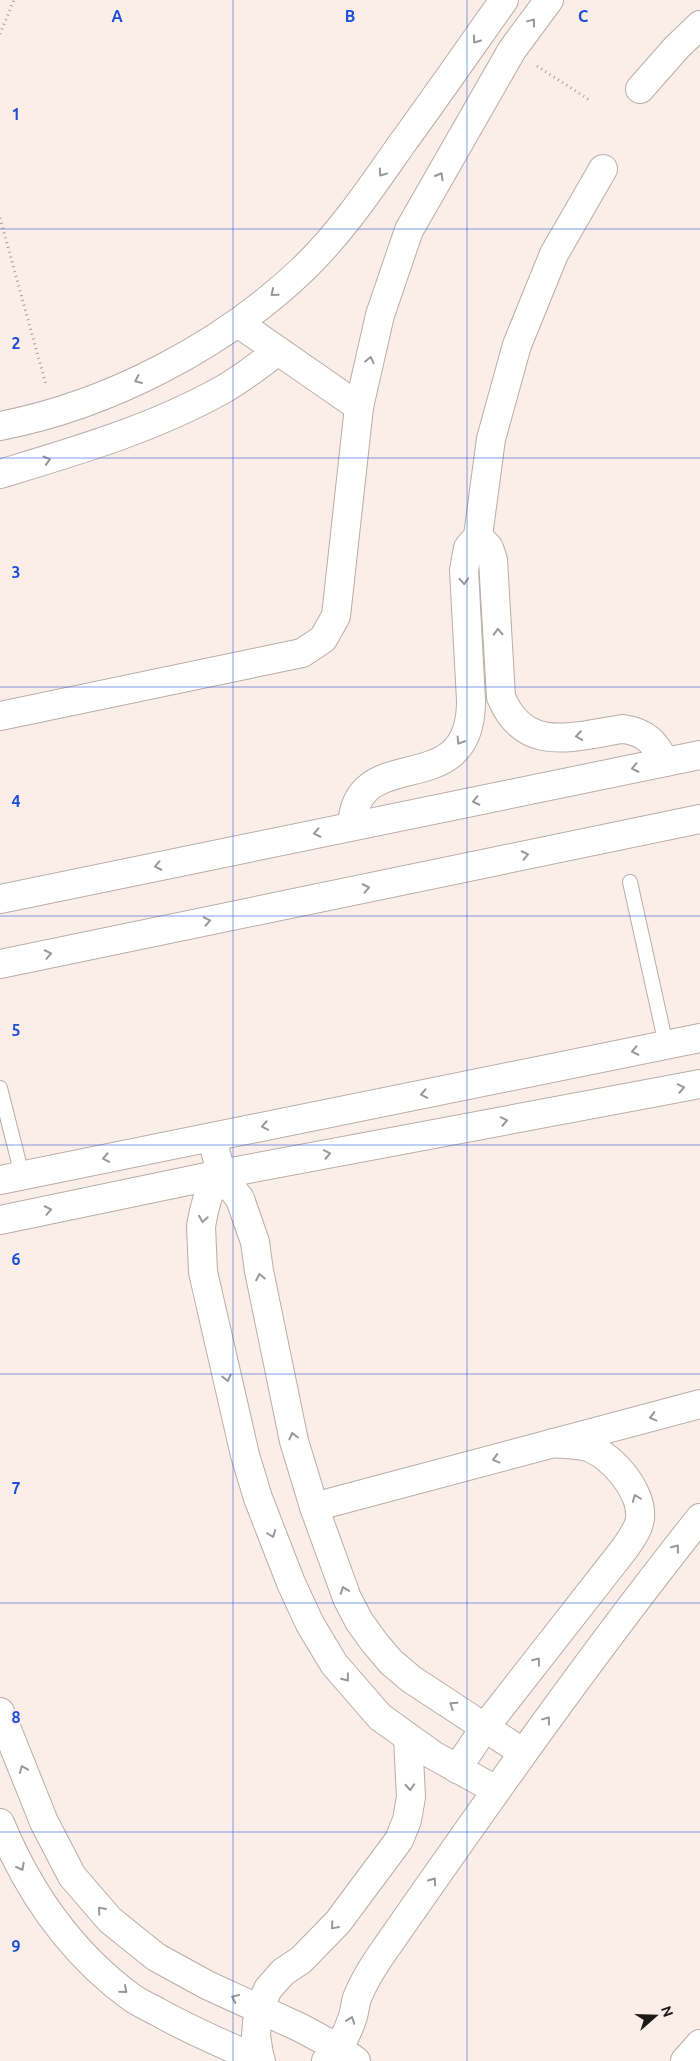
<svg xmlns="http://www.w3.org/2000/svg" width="700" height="2061" viewBox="0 0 700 2061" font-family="Ubuntu,sans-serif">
	<rect width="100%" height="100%" fill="#fbede7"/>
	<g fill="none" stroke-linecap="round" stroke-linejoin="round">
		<!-- lane casing -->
		<g stroke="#b9ada7" stroke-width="16">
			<g id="lane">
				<path d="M630,882l36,163"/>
				<path d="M0,1088l22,87"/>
			</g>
		</g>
		<!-- street casing -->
		<g stroke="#b9ada7" stroke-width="30">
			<g id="street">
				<path d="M640,89l37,-42 23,-22"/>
				<path d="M238,323l121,84"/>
				<path d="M0,426c109,-21 222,-80 302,-156 38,-36 69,-82 99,-125 35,-48 69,-97 103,-145"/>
				<path d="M0,474c76,-23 152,-45 222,-84 20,-11 38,-26 56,-39"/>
				<path d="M478,536l11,12 4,12 8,137c24,58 73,39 122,32 22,3 32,13 42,33"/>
				<path d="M0,716l302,-63 21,-14 13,-23 23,-209 21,-92 29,-85 103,-180 37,-50"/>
				<path d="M352,826c4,-87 120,-20 119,-126l-7,-130 4,-22 10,-12 13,-97 26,-94 37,-91 49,-85"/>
				<path d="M0,899l700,-144"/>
				<path d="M0,964l700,-145"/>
				<path d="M212,1137l9,37 19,25 15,43 4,29 35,170 20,66 33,91 12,23 15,21 17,20 20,17 111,73"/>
				<path d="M221,1174l-13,22 -4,15 -3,15 2,46 42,183 13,43 33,85 19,41 24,40 46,53 53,38 63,35"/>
				<path d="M0,1180l700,-142"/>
				<path d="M0,1220l221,-46 479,-90"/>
				<path d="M314,1507l386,-103"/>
				<path d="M0,1712l44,110 28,54 38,44 46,37 51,28 94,43 37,20 18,13"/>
				<path d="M457,1769l28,-42 140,-179c6,-9 14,-19 15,-30 3,-27 -30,-66 -56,-72 -10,-2 -21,-2 -31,-3"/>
				<path d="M0,1823c29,70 70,129 131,174 8,6 18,10 27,15 33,19 68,33 103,49"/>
				<path d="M260,2060l-4,-24 1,-13 2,-14 9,-20 15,-17 18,-12 37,-38 61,-82 8,-20 4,-23 -3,-59"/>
				<path d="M326,2061c13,-11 22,-29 27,-45 2,-6 2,-12 4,-18 6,-15 15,-30 24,-43 103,-148 207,-296 319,-437"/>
				<path d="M685,2061l15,-17"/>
			</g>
		</g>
		<!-- path -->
		<g stroke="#a99f9a" stroke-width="3" stroke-dasharray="1 4" stroke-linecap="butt">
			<path d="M0,34l14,-34"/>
			<path d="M537,66l54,35"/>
			<path d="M0,218l46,167"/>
		</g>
		<!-- lane -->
		<use href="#lane" stroke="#fff" stroke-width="14"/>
		<!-- street -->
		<use href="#street" stroke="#fff" stroke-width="28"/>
	</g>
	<!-- one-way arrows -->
	<defs><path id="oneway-chevron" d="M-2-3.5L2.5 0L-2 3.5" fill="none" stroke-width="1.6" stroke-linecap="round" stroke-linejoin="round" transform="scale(1.25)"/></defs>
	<g stroke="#999897">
		<use href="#oneway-chevron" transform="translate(532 22) rotate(-53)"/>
		<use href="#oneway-chevron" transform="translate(476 40) rotate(125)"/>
		<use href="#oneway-chevron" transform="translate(382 173) rotate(125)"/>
		<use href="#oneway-chevron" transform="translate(440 176) rotate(-60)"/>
		<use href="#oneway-chevron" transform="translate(274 293) rotate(140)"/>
		<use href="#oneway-chevron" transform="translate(370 360) rotate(-78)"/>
		<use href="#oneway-chevron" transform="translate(138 380) rotate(156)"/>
		<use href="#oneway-chevron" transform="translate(47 460) rotate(-17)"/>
		<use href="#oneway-chevron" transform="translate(464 581) rotate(86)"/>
		<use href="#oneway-chevron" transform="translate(498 632) rotate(-92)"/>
		<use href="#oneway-chevron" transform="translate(579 736) rotate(171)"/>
		<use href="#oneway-chevron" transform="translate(460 741) rotate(122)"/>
		<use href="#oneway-chevron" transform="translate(635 768) rotate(168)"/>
		<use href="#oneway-chevron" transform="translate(476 801) rotate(168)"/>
		<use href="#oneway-chevron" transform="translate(317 833) rotate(168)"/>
		<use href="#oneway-chevron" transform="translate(525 855) rotate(-12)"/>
		<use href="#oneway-chevron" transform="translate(158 866) rotate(168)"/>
		<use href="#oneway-chevron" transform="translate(366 888) rotate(-12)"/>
		<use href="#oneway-chevron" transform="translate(207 921) rotate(-12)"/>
		<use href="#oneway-chevron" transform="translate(48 954) rotate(-12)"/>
		<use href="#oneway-chevron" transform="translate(635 1051) rotate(168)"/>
		<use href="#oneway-chevron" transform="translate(681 1088) rotate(-11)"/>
		<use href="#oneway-chevron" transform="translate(424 1094) rotate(169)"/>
		<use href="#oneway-chevron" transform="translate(504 1121) rotate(-11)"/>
		<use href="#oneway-chevron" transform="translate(265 1126) rotate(169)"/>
		<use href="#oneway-chevron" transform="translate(327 1154) rotate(-11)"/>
		<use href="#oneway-chevron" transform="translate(106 1158) rotate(169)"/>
		<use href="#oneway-chevron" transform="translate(48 1210) rotate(-12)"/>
		<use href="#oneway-chevron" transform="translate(203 1219) rotate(99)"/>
		<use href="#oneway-chevron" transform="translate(260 1277) rotate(-101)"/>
		<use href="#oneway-chevron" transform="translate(227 1378) rotate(77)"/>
		<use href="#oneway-chevron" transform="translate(653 1417) rotate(165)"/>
		<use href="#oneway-chevron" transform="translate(293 1436) rotate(-103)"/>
		<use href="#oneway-chevron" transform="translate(496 1459) rotate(165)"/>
		<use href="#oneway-chevron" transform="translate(636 1498) rotate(-111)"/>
		<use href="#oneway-chevron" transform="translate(272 1534) rotate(69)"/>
		<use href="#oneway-chevron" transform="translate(676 1548) rotate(-52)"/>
		<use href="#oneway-chevron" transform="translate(344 1590) rotate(-110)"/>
		<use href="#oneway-chevron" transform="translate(537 1661) rotate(-52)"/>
		<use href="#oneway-chevron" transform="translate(346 1678) rotate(51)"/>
		<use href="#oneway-chevron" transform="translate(453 1705) rotate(-146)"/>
		<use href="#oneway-chevron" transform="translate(547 1720) rotate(-53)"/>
		<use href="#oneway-chevron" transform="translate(23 1769) rotate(-112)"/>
		<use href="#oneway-chevron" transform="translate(410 1787) rotate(87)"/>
		<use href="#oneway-chevron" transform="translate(21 1867) rotate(61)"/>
		<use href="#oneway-chevron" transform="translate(433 1881) rotate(-55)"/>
		<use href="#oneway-chevron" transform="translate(101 1910) rotate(-131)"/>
		<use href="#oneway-chevron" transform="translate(334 1926) rotate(131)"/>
		<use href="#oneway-chevron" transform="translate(124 1990) rotate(41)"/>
		<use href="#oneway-chevron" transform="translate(235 1998) rotate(-155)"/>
		<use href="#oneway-chevron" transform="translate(351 2020) rotate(-70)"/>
	</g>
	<!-- grid -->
	<path fill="none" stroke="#1d4ed8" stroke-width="1" stroke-opacity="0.55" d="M233,0v2061M467,0v2061M0,229h700M0,458h700M0,687h700M0,916h700M0,1145h700M0,1374h700M0,1603h700M0,1832h700"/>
	<g font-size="16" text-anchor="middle" font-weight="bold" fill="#1d4ed8" stroke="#fbede7" stroke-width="4.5" stroke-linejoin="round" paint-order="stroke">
		<text x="117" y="22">A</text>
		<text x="350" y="22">B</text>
		<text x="583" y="22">C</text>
		<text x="16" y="120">1</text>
		<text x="16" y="349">2</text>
		<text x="16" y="578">3</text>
		<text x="16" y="807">4</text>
		<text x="16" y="1036">5</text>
		<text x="16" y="1265">6</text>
		<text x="16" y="1494">7</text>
		<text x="16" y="1723">8</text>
		<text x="16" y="1952">9</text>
	</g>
	<!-- north arrow -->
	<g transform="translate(655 2016) rotate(70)" stroke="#fbede7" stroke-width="4" paint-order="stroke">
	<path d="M0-4L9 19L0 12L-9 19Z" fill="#1d1917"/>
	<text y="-8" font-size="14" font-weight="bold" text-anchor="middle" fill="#1d1917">N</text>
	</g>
</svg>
